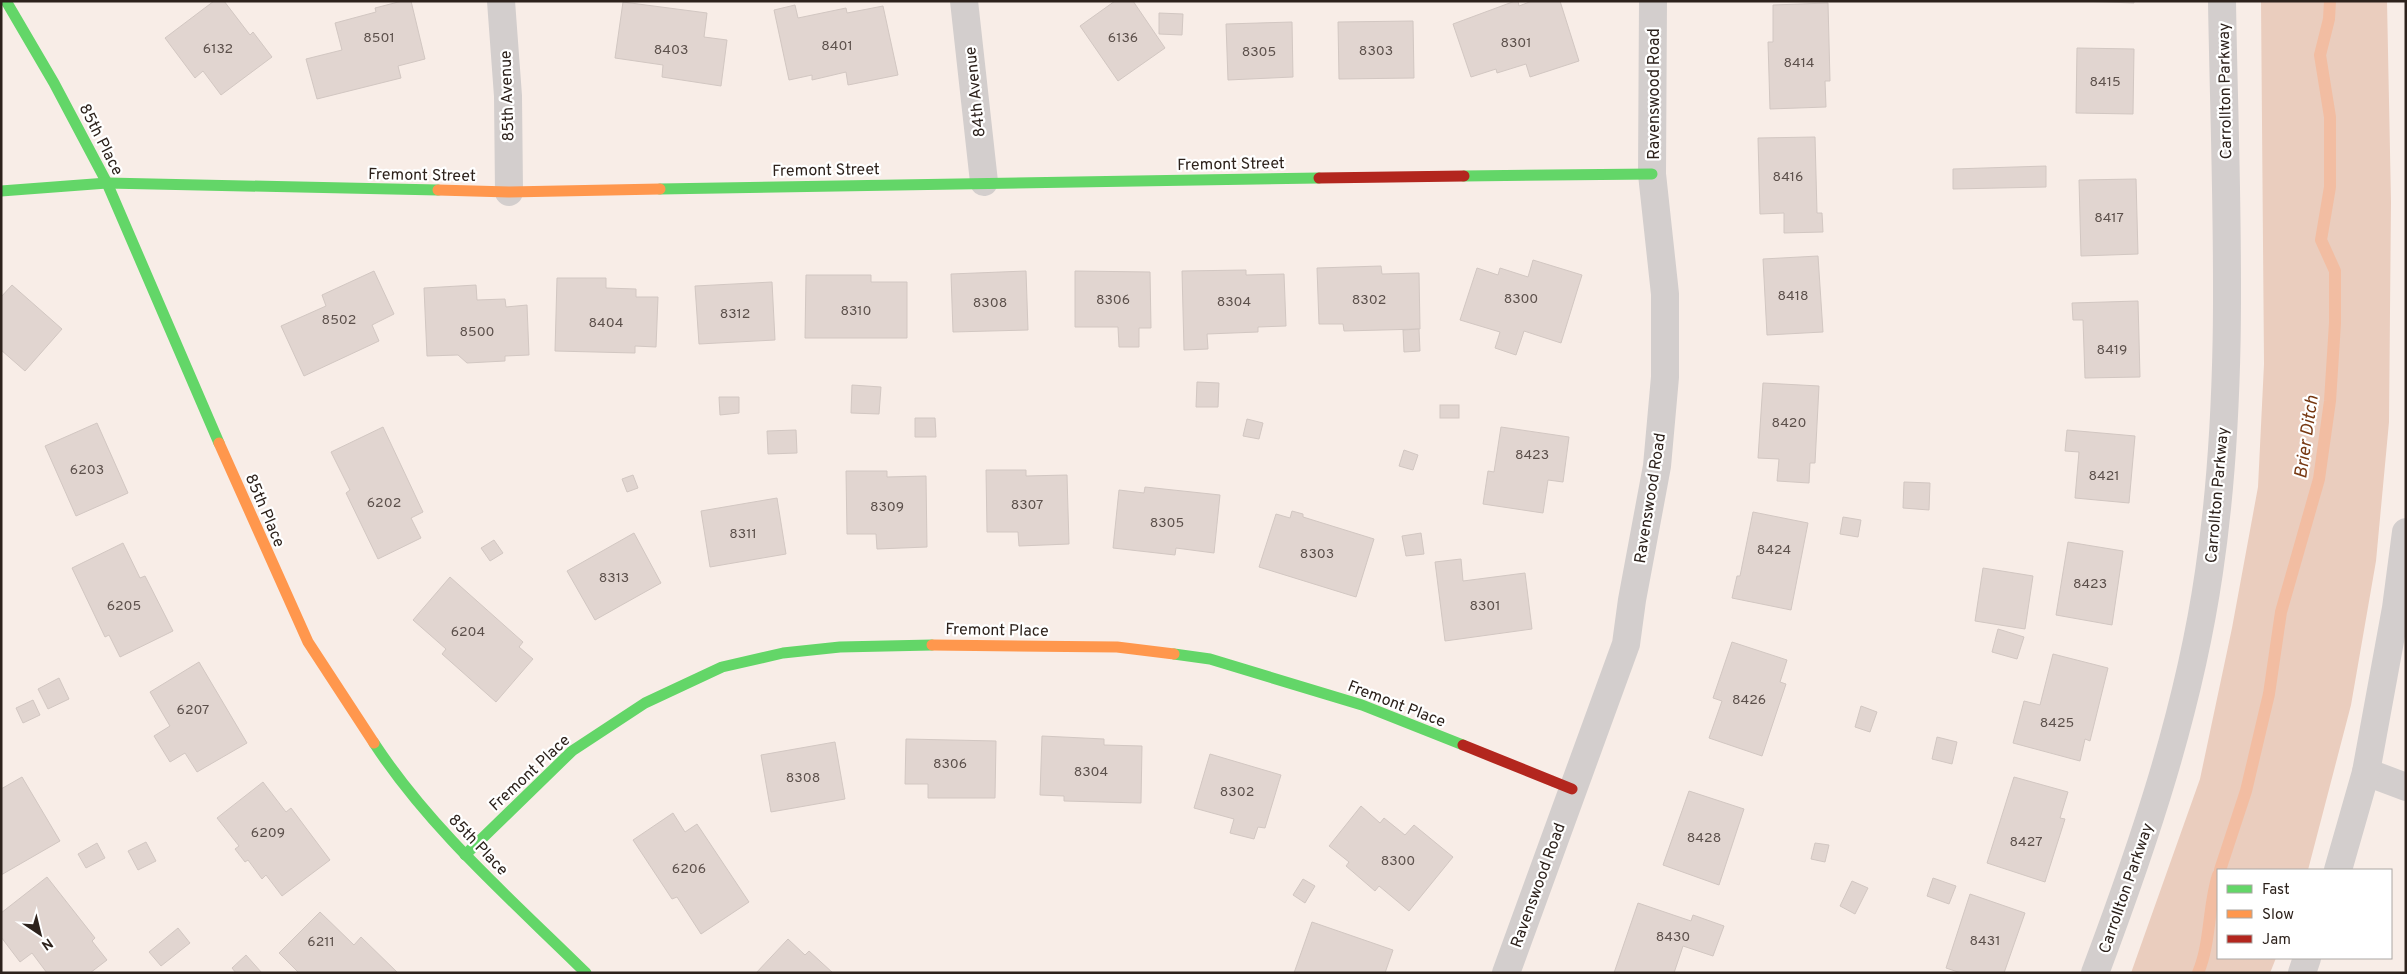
<svg xmlns="http://www.w3.org/2000/svg" width="2407" height="974" viewBox="0 0 2407 974" font-family="Overpass,sans-serif">
	<rect width="100%" height="100%" fill="#f8ede7"/>
	<!-- green -->
	<path fill="#eacdbe" d="M2261,1h126l4,201 -2,220 -13,139 -25,144 -43,165h-90v88h58l-6,15h-139l69,-194 32,-151 26,-141 6,-123z"/>
	<g fill="none" stroke-linecap="round" stroke-linejoin="round">
		<!-- stream -->
		<g stroke="#f2bda2" stroke-width="12">
			<path d="M2220,870l26,-79 23,-97 12,-82 38,-133 11,-78 5,-78v-52l-14,-31 9,-53v-70l-10,-62 9,-36 1,-18"/>
			<path d="M2198,973c13,-31 10,-67 20,-98"/>
		</g>
	</g>
	<!-- building -->
	<g fill="#e1d5d0" stroke="#d2c7c2">
		<path d="M214,1h10l26,34 3,-3 19,25 -51,38 -18,-24 -8,7 -30,-40z"/>
		<path d="M402,1h9l14,58 -27,7 3,12 -84,21 -11,-40 36,-9 -7,-27 41,-11 -1,-4z"/>
		<path d="M1115,1h18l32,47 -47,33 -38,-55z"/>
		<path d="M1515,1h3l1,5 13,-5h28l19,60 -49,16 -4,-13 -29,9 -1,-4 -25,8 -18,-53z"/>
		<path d="M2080,1h54v2z"/>
		<path d="M623,2l84,11 -3,24 23,3 -6,46 -59,-9 1,-12 -48,-7z"/>
		<path d="M1828,3l2,78h-5l1,26 -56,2 -2,-67h5v-37z"/>
		<path d="M795,5l3,13 48,-10 1,5 36,-7 15,69 -50,10 -2,-13 -34,8v-5l-23,5 -15,-70z"/>
		<path d="M1159,13l24,1 -1,21 -23,-1z"/>
		<path d="M1413,21l1,57 -75,1 -1,-57z"/>
		<path d="M1292,22l1,55 -65,3 -2,-56z"/>
		<path d="M2077,48l57,1 -1,65 -57,-1z"/>
		<path d="M1815,137l2,76h5l1,19 -39,1v-20l-24,1 -2,-76z"/>
		<path d="M2046,166v21l-93,2v-20z"/>
		<path d="M2136,179l2,75 -57,2 -2,-76z"/>
		<path d="M1818,256l5,76 -56,3 -4,-76z"/>
		<path d="M1533,260l49,15 -21,68 -37,-12 -8,24 -21,-7 5,-16 -40,-12 17,-52 21,7 2,-7 28,9z"/>
		<path d="M1381,266l1,8 37,-1 1,56 -76,2 -1,-7h-24l-2,-56z"/>
		<path d="M1246,270v5l38,-1 2,52 -28,1v5l-51,2 1,15 -24,1 -2,-79z"/>
		<path d="M374,271l20,43 -22,11 7,16 -75,35 -23,-50 45,-20 -4,-11z"/>
		<path d="M1026,271l2,59 -75,2 -2,-58z"/>
		<path d="M1075,271l75,1 1,56h-12v19h-20l-1,-20h-43z"/>
		<path d="M806,275h65v7h36v56h-102z"/>
		<path d="M557,278h49v10l30,1v8h22l-2,50 -21,-1v7l-80,-2z"/>
		<path d="M772,282l3,58 -76,4 -4,-58z"/>
		<path d="M12,285l50,44 -37,42 -24,-21v-53z"/>
		<path d="M476,285l1,15 28,-1 1,8 21,-2 2,50 -24,1v5l-38,2 -9,-8 -31,1 -3,-68z"/>
		<path d="M2138,301l2,76 -55,1 -2,-58h-10l-1,-17z"/>
		<path d="M1419,329l1,22 -16,1 -1,-22z"/>
		<path d="M1197,382l22,1 -1,24h-22z"/>
		<path d="M1763,383l56,3 -4,77h-5l-1,20 -32,-2 2,-22 -21,-1z"/>
		<path d="M852,385l29,2 -2,27 -28,-1z"/>
		<path d="M719,397h20v16l-19,2z"/>
		<rect x="1440" y="405" width="19" height="13"/>
		<path d="M915,418h20l1,19h-21z"/>
		<path d="M1247,419l16,4 -4,16 -16,-3z"/>
		<path d="M97,423l31,70 -52,23 -31,-70z"/>
		<path d="M383,427l40,85 -12,6 10,20 -43,21 -32,-66 4,-3 -19,-38z"/>
		<path d="M1501,427l68,10 -6,45 -15,-2 -5,33 -60,-9 5,-33 6,1z"/>
		<path d="M796,430l1,23 -29,1 -1,-23z"/>
		<path d="M2067,430l68,6 -6,67 -54,-5 4,-46 -14,-1z"/>
		<path d="M1404,450l14,5 -5,15 -14,-4z"/>
		<path d="M986,470h40v6l41,-1 2,69 -50,2 -1,-14h-31z"/>
		<path d="M846,471h41v6l39,-1 1,71 -50,2 -1,-15h-29z"/>
		<path d="M633,475l5,13 -11,4 -5,-13z"/>
		<path d="M1904,482l26,1 -1,27 -26,-2z"/>
		<path d="M1145,487l75,8 -6,58 -38,-5 -1,7 -62,-7 6,-58 25,3z"/>
		<path d="M777,498l9,56 -76,13 -9,-56z"/>
		<path d="M1292,511l11,3v3l71,22 -18,58 -97,-30 17,-53 14,4z"/>
		<path d="M1753,512l55,11 -17,87 -59,-12 5,-22h3z"/>
		<path d="M1843,517l18,3 -3,17 -18,-3z"/>
		<path d="M634,533l27,50 -66,37 -28,-49z"/>
		<path d="M1421,533l3,21 -18,2 -4,-20z"/>
		<path d="M494,540l9,13 -13,8 -9,-13z"/>
		<path d="M2068,542l55,9 -11,74 -56,-10z"/>
		<path d="M123,543l17,35 5,-2 28,55 -53,26 -11,-22 -4,2 -33,-69z"/>
		<path d="M1461,559l2,22 62,-8 7,56 -87,12 -10,-79z"/>
		<path d="M1983,568l50,8 -8,53 -50,-8z"/>
		<path d="M450,577l73,65 -4,5 14,12 -37,43 -54,-48 4,-5 -33,-29z"/>
		<path d="M1998,629l26,8 -7,22 -25,-7z"/>
		<path d="M1732,642l55,18 -7,22 6,2 -24,72 -53,-18 13,-37 -9,-3z"/>
		<path d="M2053,654l55,14 -18,73 -5,-2 -5,22 -67,-18 11,-42 16,4z"/>
		<path d="M199,662l48,81 -50,29 -12,-19 -15,9 -16,-26 16,-10 -20,-34z"/>
		<path d="M59,678l10,21 -21,10 -10,-20z"/>
		<path d="M33,700l7,15 -17,8 -7,-15z"/>
		<path d="M1861,706l16,6 -7,20 -15,-5z"/>
		<path d="M1042,736l62,3v6l38,1 -1,57 -77,-2v-5l-24,-1z"/>
		<path d="M1937,737l20,5 -5,22 -20,-5z"/>
		<path d="M906,739l90,2 -1,57h-67v-14h-23z"/>
		<path d="M835,742l10,57 -74,13 -10,-57z"/>
		<path d="M1210,754l71,21 -16,53 -7,-1 -4,12 -24,-6 4,-14 -40,-11z"/>
		<path d="M22,777l38,64 -59,34v-86z"/>
		<path d="M2014,777l54,15 -8,26 5,1 -20,63 -58,-19z"/>
		<path d="M263,782l23,30 5,-4 39,52 -48,36 -16,-21 -4,4 -14,-19 -3,2 -10,-13 4,-3 -22,-28z"/>
		<path d="M1689,791l55,18 -25,76 -56,-20z"/>
		<path d="M1361,806l19,17 4,-5 21,17 9,-10 39,32 -44,54 -30,-25 -4,5 -29,-25 3,-4 -20,-16z"/>
		<path d="M673,813l12,19 12,-8 52,78 -48,32 -24,-37 -5,2 -39,-59z"/>
		<path d="M146,842l10,19 -18,9 -10,-19z"/>
		<path d="M97,843l8,15 -19,10 -8,-14z"/>
		<path d="M1815,843l14,2 -4,17 -14,-3z"/>
		<path d="M47,877l48,61 -3,3 15,19 -17,13h-43l-15,-20 -12,9 -19,-25v-24z"/>
		<path d="M1933,878l23,8 -7,18 -22,-8z"/>
		<path d="M1303,879l12,7 -10,17 -12,-8z"/>
		<path d="M1852,881l16,7 -13,26 -15,-8z"/>
		<path d="M1970,894l55,19 -21,60h-43l-15,-5z"/>
		<path d="M1638,903l53,18 2,-6 31,11 -11,30 -30,-10 -9,27h-60z"/>
		<path d="M320,912l34,33 7,-8 37,36h-99l-20,-20z"/>
		<path d="M1312,922l81,28 -8,23h-91z"/>
		<path d="M178,928l12,15 -29,23 -12,-14z"/>
		<path d="M788,939l17,16 4,-4 24,22h-77z"/>
		<path d="M246,955l16,18h-26l-4,-5z"/>
	</g>
	<g fill="none" stroke-linecap="round" stroke-linejoin="round">
		<!-- street -->
		<g stroke="#d3cecd" stroke-width="28">
			<path d="M501,1l7,95 1,96"/>
			<path d="M964,1l20,181"/>
			<path d="M2366,772l40,15"/>
			<path d="M2338,870l28,-98 30,-164 10,-76"/>
			<path d="M1506,973l120,-329 6,-44 25,-134 8,-89v-83l-13,-120 1,-173"/>
			<path d="M2095,973c49,-130 94,-263 114,-401 28,-188 16,-381 13,-571"/>
			<path d="M2302,973l5,-15"/>
		</g>
		<!-- fast -->
		<g stroke="#63d668" stroke-width="11">
			<path d="M6,1l48,82 53,100 112,260"/>
			<path d="M1464,176l188,-2"/>
			<path d="M660,189l659,-11"/>
			<path d="M1,191l106,-8 331,7"/>
			<path d="M1174,654l36,5 152,46 101,40"/>
			<path d="M374,743c57,87 138,157 212,230"/>
			<path d="M465,855l107,-104 73,-48 77,-36 61,-14 57,-6 92,-2"/>
		</g>
		<!-- slow -->
		<g stroke="#ff974d" stroke-width="11">
			<path d="M438,190l71,2 151,-3"/>
			<path d="M219,443l89,199 66,101"/>
			<path d="M932,645l185,2 57,7"/>
		</g>
		<!-- jam -->
		<g stroke="#b3261e" stroke-width="11">
			<path d="M1319,178l145,-2"/>
			<path d="M1463,745l109,44"/>
		</g>
	</g>
	<g text-anchor="middle" stroke-width="4.5" stroke-linejoin="round" paint-order="stroke">
		<!-- number labels -->
		<g font-size="14" fill="#5c504b">
			<text x="379" y="42">8501</text>
			<text x="1123" y="42">6136</text>
			<text x="1516" y="47">8301</text>
			<text x="837" y="50">8401</text>
			<text x="218" y="53">6132</text>
			<text x="671" y="54">8403</text>
			<text x="1376" y="55">8303</text>
			<text x="1259" y="56">8305</text>
			<text x="1799" y="67">8414</text>
			<text x="2105" y="86">8415</text>
			<text x="1788" y="181">8416</text>
			<text x="2109" y="222">8417</text>
			<text x="1793" y="300">8418</text>
			<text x="1521" y="303">8300</text>
			<text x="1113" y="304">8306</text>
			<text x="1369" y="304">8302</text>
			<text x="1234" y="306">8304</text>
			<text x="990" y="307">8308</text>
			<text x="856" y="315">8310</text>
			<text x="735" y="318">8312</text>
			<text x="339" y="324">8502</text>
			<text x="606" y="327">8404</text>
			<text x="477" y="336">8500</text>
			<text x="2112" y="354">8419</text>
			<text x="1789" y="427">8420</text>
			<text x="1532" y="459">8423</text>
			<text x="87" y="474">6203</text>
			<text x="2104" y="480">8421</text>
			<text x="384" y="507">6202</text>
			<text x="1027" y="509">8307</text>
			<text x="887" y="511">8309</text>
			<text x="1167" y="527">8305</text>
			<text x="743" y="538">8311</text>
			<text x="1774" y="554">8424</text>
			<text x="1317" y="558">8303</text>
			<text x="614" y="582">8313</text>
			<text x="2090" y="588">8423</text>
			<text x="124" y="610">6205</text>
			<text x="1485" y="610">8301</text>
			<text x="468" y="636">6204</text>
			<text x="1749" y="704">8426</text>
			<text x="193" y="714">6207</text>
			<text x="2057" y="727">8425</text>
			<text x="950" y="768">8306</text>
			<text x="1091" y="776">8304</text>
			<text x="803" y="782">8308</text>
			<text x="1237" y="796">8302</text>
			<text x="268" y="837">6209</text>
			<text x="1704" y="842">8428</text>
			<text x="2026" y="846">8427</text>
			<text x="1398" y="865">8300</text>
			<text x="689" y="873">6206</text>
			<text x="1673" y="941">8430</text>
			<text x="1985" y="945">8431</text>
			<text x="321" y="946">6211</text>
		</g>
		<!-- street labels -->
		<g font-size="16" fill="#2d221c" stroke="#fff">
			<text transform="translate(2224 91) rotate(-91)" y="6">Carrollton Parkway</text>
			<text transform="translate(974 92) rotate(-96)" y="6">84th Avenue</text>
			<text transform="translate(1653 94) rotate(-90)" y="6">Ravenswood Road</text>
			<text transform="translate(506 96) rotate(-92)" y="6">85th Avenue</text>
			<text transform="translate(102 139) rotate(63)" y="6">85th Place</text>
			<text transform="translate(1231 163) rotate(-1)" y="6">Fremont Street</text>
			<text transform="translate(826 169) rotate(-1)" y="6">Fremont Street</text>
			<text transform="translate(422 174) rotate(1)" y="6">Fremont Street</text>
			<text transform="translate(2216 495) rotate(-85)" y="6">Carrollton Parkway</text>
			<text transform="translate(1649 498) rotate(-81)" y="6">Ravenswood Road</text>
			<text transform="translate(266 510) rotate(67)" y="6">85th Place</text>
			<text transform="translate(997 629) rotate(1)" y="6">Fremont Place</text>
			<text transform="translate(1397 703) rotate(21)" y="6">Fremont Place</text>
			<text transform="translate(529 772) rotate(-43)" y="6">Fremont Place</text>
			<text transform="translate(479 844) rotate(46)" y="6">85th Place</text>
			<text transform="translate(1537 885) rotate(-70)" y="6">Ravenswood Road</text>
			<text transform="translate(2125 888) rotate(-71)" y="6">Carrollton Parkway</text>
		</g>
		<!-- water labels -->
		<g font-size="18" font-style="italic" fill="#773812" stroke="#fff">
			<text transform="translate(2306 437) rotate(-82)" y="6">Brier Ditch</text>
		</g>
	</g>
	<!-- border -->
	<rect width="2407" height="974" fill="none" stroke="#2d221c" stroke-width="5"/>
	<!-- legend -->
	<rect x="2217" y="869" width="175" height="90" fill="#ffffff" stroke="#aba7a4"/>
	<rect x="2227" y="885" width="25" height="8" fill="#63d668" stroke="#aba7a4"/>
	<text x="2262" y="894" font-size="15" fill="#2d221c">Fast</text>
	<rect x="2227" y="910" width="25" height="8" fill="#ff974d" stroke="#aba7a4"/>
	<text x="2262" y="919" font-size="15" fill="#2d221c">Slow</text>
	<rect x="2227" y="935" width="25" height="8" fill="#b3261e" stroke="#aba7a4"/>
	<text x="2262" y="944" font-size="15" fill="#2d221c">Jam</text>
	<!-- north arrow -->
	<g transform="translate(40 934) rotate(145)" stroke="#ffffff" stroke-width="4" paint-order="stroke">
	<path d="M0-4L9 19L0 12L-9 19Z" fill="#2d221c"/>
	<text y="-8" font-size="14" font-weight="bold" text-anchor="middle" fill="#2d221c">N</text>
	</g>
</svg>
